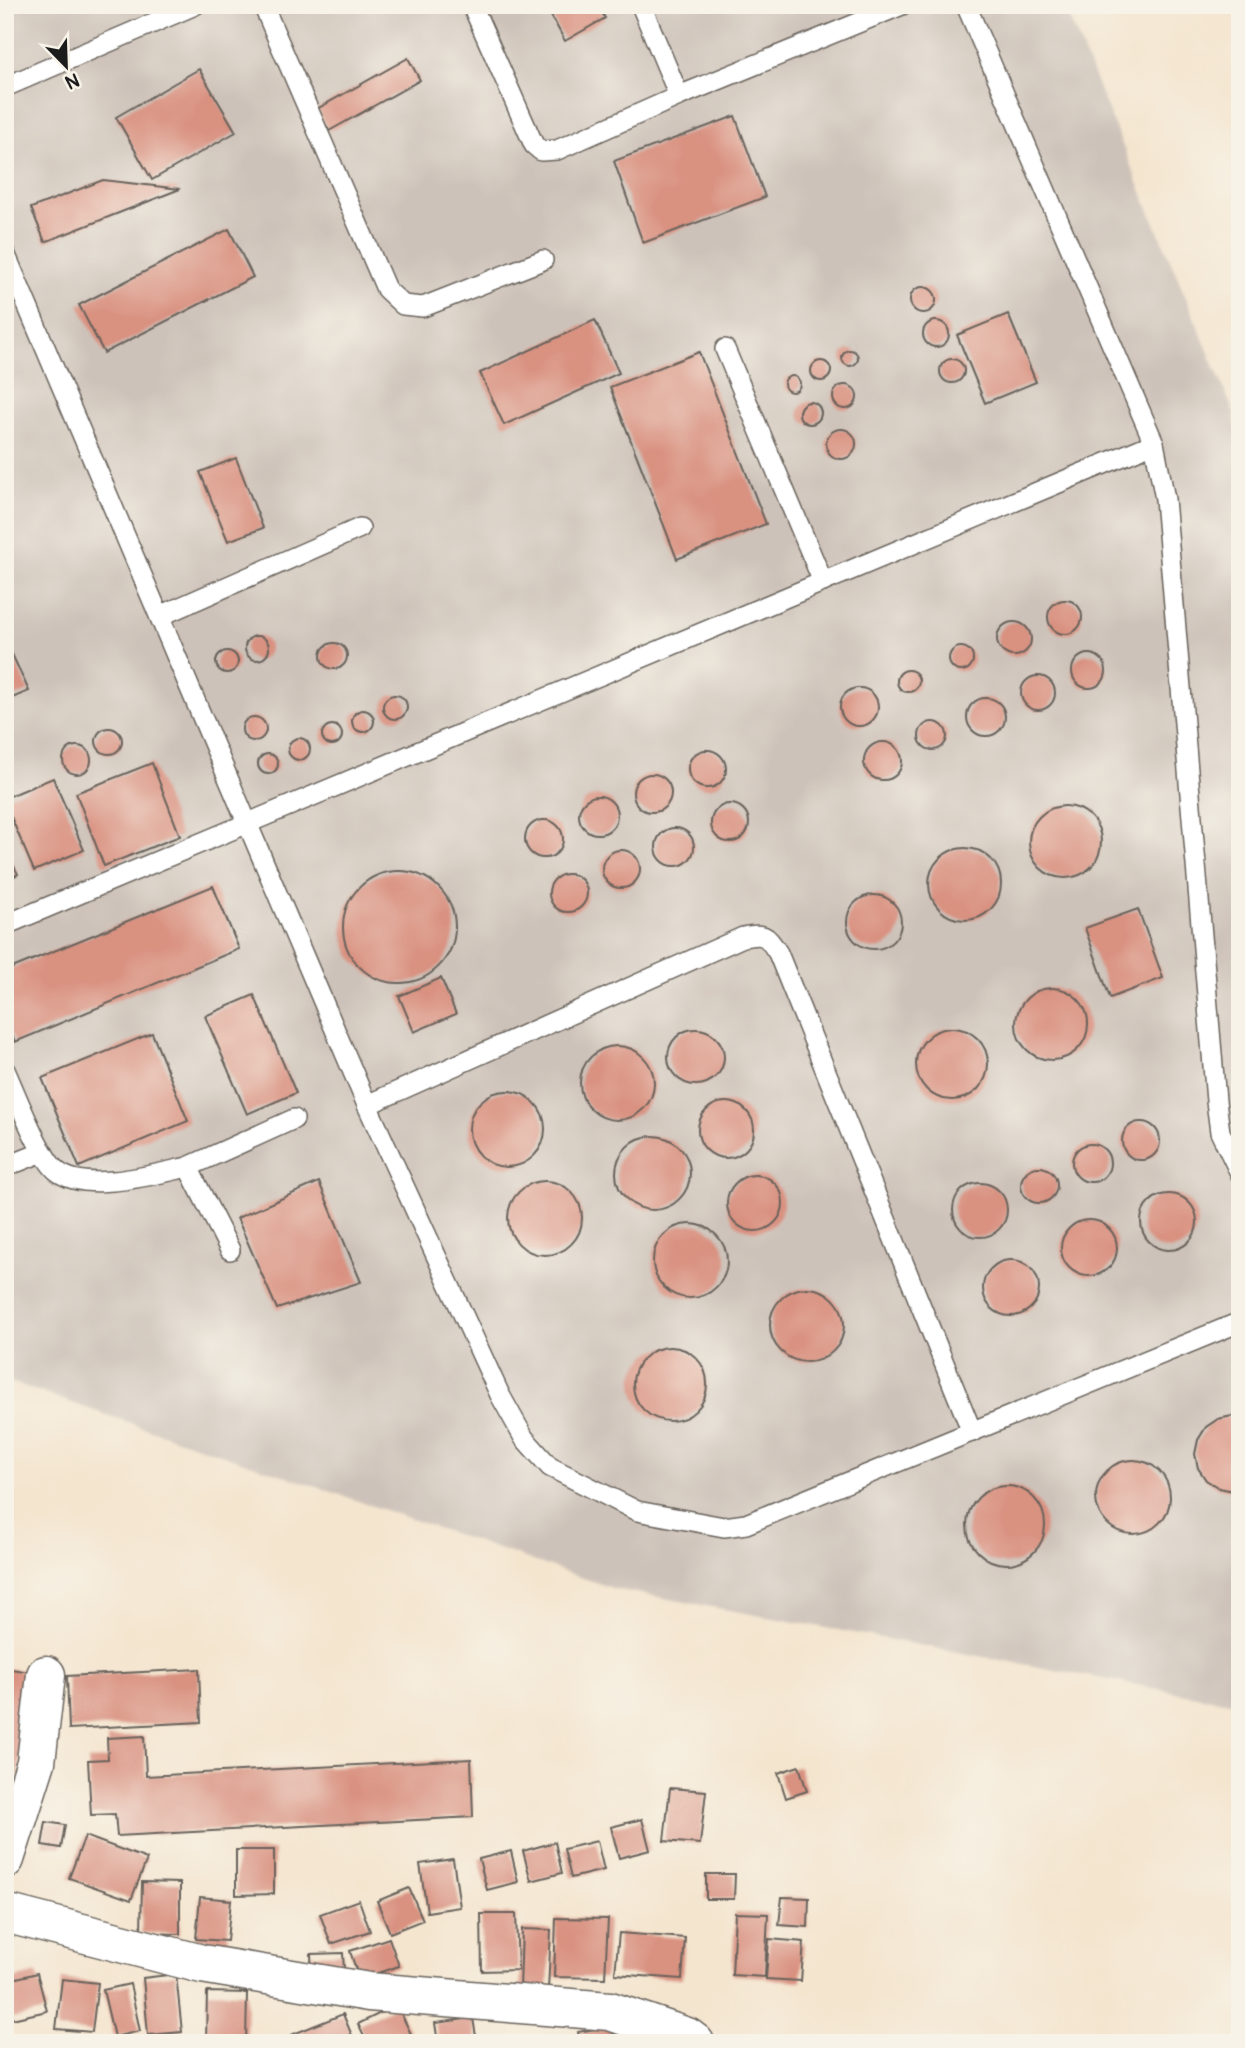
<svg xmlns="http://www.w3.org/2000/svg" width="1245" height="2048" viewBox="0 0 1245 2048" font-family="Pangolin,sans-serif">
	<rect width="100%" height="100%" fill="#f7f3e8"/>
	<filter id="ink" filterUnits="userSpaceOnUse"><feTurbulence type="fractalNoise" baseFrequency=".0143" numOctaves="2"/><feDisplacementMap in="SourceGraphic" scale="14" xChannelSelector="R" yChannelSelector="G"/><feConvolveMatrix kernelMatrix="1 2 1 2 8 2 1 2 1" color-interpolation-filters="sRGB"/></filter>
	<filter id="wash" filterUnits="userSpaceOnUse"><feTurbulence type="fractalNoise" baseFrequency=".00686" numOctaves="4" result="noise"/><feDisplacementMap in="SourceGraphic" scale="28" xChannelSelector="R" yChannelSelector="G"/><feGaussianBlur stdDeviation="1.57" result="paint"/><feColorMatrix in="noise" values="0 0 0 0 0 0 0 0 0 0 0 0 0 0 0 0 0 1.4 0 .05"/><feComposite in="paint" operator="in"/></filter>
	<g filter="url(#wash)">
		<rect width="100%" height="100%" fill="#f4e5cf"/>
		<!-- industrial -->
		<path fill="#cdc2b9" d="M5,5h1059l170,408 6,51v1240l-625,-115 -610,-209z"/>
		<g id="blocks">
			<!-- building -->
			<g fill="#d99180">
				<path d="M545,5h53l7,13 -40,23z"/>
				<path d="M408,58l12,22 -91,51 -12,-22z"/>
				<path d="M199,69l37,63 -84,48 -36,-63z"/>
				<path d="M735,116l30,81 -122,46 -29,-82z"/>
				<path d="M103,180l77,9 -135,53 -14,-34z"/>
				<path d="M229,229l24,48 -149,76 -25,-48z"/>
				<circle cx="923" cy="300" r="13"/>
				<path d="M1008,314l28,68 -51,21 -28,-68z"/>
				<path d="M595,320l24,53 -115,52 -24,-52z"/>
				<circle cx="936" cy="334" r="13"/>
				<circle cx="850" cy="358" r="8"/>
				<path d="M699,352l67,172 -89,35 -67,-172z"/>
				<circle cx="952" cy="371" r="12"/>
				<circle cx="821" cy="371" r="10"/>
				<circle cx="792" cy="384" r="8"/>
				<circle cx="845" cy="397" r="12"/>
				<circle cx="810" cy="413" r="11"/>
				<circle cx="841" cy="444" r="15"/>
				<path d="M236,458l27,70 -35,13 -28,-69z"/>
				<circle cx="1065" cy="617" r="17"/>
				<circle cx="1014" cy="639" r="17"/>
				<circle cx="257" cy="648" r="12"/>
				<path d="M5,639l24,52 -24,10z"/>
				<circle cx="334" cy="656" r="13"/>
				<circle cx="961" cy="659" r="12"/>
				<circle cx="227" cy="662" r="11"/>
				<circle cx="1089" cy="671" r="17"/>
				<circle cx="908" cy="681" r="11"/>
				<circle cx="1038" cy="693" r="17"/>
				<circle cx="859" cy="707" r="19"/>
				<circle cx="395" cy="707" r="12"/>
				<circle cx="986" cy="717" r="19"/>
				<circle cx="363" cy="721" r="11"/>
				<circle cx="254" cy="729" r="12"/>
				<circle cx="933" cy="736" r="14"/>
				<circle cx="332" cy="735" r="10"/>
				<circle cx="109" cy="741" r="13"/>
				<circle cx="299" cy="749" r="11"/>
				<circle cx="883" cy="761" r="19"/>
				<circle cx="77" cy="760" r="14"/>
				<circle cx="707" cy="769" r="19"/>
				<circle cx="268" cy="764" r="10"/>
				<path d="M152,763l28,73 -76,30 -28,-73z"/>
				<circle cx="652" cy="793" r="19"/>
				<path d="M53,778l31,72 -50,21 -29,-68v-5z"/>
				<circle cx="598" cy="815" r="19"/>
				<circle cx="730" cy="823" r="19"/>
				<circle cx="1065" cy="842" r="36"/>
				<circle cx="544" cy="839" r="19"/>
				<circle cx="675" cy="847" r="19"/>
				<circle cx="965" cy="884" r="36"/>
				<path d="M5,849l13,25 -13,7z"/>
				<circle cx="621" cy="869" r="19"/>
				<circle cx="399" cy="927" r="56"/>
				<circle cx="568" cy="893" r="19"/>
				<path d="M213,886l26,63 -224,93 -10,-23v-48z"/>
				<circle cx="874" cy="922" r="27"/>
				<path d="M1138,909l25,69 -53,20 -25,-70z"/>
				<path d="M441,978l15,36 -42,18 -15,-36z"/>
				<circle cx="1052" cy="1024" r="36"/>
				<path d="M254,995l42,98 -49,21 -42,-98z"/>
				<circle cx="952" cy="1064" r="36"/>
				<circle cx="696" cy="1057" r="28"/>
				<path d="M152,1033l36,88 -109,46 -37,-89z"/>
				<circle cx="617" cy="1083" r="37"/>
				<circle cx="507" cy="1129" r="38"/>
				<circle cx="726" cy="1130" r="28"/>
				<circle cx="1141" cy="1141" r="19"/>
				<circle cx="653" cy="1173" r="37"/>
				<circle cx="1091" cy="1163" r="19"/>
				<circle cx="1039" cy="1185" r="18"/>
				<circle cx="755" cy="1203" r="28"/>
				<circle cx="545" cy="1218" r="37"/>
				<path d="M319,1182l42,100 -84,27 -40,-91z"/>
				<circle cx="980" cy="1210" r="27"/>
				<circle cx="1169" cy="1222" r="28"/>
				<circle cx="1089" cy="1248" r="28"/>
				<circle cx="690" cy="1261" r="37"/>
				<circle cx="1011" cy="1288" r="28"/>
				<circle cx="807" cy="1325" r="37"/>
				<circle cx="670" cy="1384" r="37"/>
				<path d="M1232,1416l8,2v71l-7,2 -14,-3 -13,-8 -8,-12 -3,-14 3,-14 8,-13 12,-8z"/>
				<circle cx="1133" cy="1497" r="37"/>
				<circle cx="1006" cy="1525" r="39"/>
				<path d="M5,1668l32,5 -22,114 -10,-1z"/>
				<path d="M199,1669l2,53 -132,7 -2,-53z"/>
				<path d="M144,1736l2,40 325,-17 2,58 -356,19 -2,-22 -24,1 -3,-55 20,-1 -1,-21z"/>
				<path d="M799,1766l8,25 -21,7 -8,-25z"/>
				<path d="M670,1788l36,3 -6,53 -36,-3z"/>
				<path d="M642,1819l8,31 -31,8 -8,-31z"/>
				<path d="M46,1822l19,3 -4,23 -19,-3z"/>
				<path d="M85,1836l62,23 -16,41 -62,-22z"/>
				<path d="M597,1841l7,29 -33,8 -7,-29z"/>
				<path d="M555,1842l7,31 -31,8 -8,-30z"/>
				<path d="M236,1850h38v44l-38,1z"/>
				<path d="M511,1851l7,31 -31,8 -8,-31z"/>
				<path d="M453,1859l7,48 -33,5 -7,-48z"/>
				<path d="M706,1874h29l-1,25h-28z"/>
				<path d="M142,1882l38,1v51l-39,-1z"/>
				<path d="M409,1888l14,32 -33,13 -13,-32z"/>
				<path d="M200,1897l31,3 -4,41 -31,-2z"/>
				<path d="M782,1897l27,1 -1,29 -29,-2z"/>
				<path d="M359,1900l11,31 -39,13 -11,-30z"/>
				<path d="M735,1913l33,1 -3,63 -33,-2z"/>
				<path d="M481,1914h35l2,56 -36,1z"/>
				<path d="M556,1918l52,1 -3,59 -51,-1z"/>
				<path d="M522,1929l29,1 -3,60 -28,-1z"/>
				<path d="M619,1933l66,5 -3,41 -67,-5z"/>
				<path d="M389,1938l10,28 -40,13 -9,-28z"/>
				<path d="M769,1939l35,3 -3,39 -35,-2z"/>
				<path d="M343,1953l1,18 -32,2 -1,-19z"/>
				<path d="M37,1973l10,38 -35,8 -7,-30v-8z"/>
				<path d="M176,1974l6,58 -34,3 -5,-57z"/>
				<path d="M62,1979l36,4 -6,49 -36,-3z"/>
				<path d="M130,1984l10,47 -26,6 -11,-47z"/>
				<path d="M207,1992l40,1 -1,50h-40z"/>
				<path d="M397,2005l14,29 -19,9h-25l-9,-19z"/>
				<path d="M343,2014l12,29h-61l-3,-8z"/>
				<path d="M473,2018l4,25h-39l-3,-20z"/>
				<path d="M612,2026l3,17h-35l-2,-11z"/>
			</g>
		</g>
	</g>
	<g filter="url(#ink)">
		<use href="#blocks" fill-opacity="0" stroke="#68625b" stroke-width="2"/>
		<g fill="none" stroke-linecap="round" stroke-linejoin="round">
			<!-- service casing -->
			<g stroke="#68625b" stroke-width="22">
				<g id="service">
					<path d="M263,5l123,284 17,16 20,2 120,-47"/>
					<path d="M472,5l62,140 7,6 16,-1 122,-54 223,-91"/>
					<path d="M641,5l38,91"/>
					<path d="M966,5l188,438 11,56 51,602 4,31 20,41"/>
					<path d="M5,87l190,-82"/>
					<path d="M5,253l362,852 133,290 24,43 26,29 87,44 87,16 22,-3 494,-202"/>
					<path d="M725,349l98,233"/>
					<path d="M160,616l200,-88"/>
					<path d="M5,925l1149,-482"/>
					<path d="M5,1070c11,24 34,86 52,101 28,23 99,3 131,-4l42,83"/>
					<path d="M367,1105l376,-168c23,-4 23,-2 35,16l194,479"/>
					<path d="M5,1167l38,-15"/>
					<path d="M188,1167l106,-48"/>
				</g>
			</g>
			<!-- minor casing -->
			<g stroke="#68625b" stroke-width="41">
				<g id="minor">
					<path d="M5,1859l31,-97 10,-87"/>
					<path d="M5,1913l197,51 167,28 241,19 77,26 8,6"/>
				</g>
			</g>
			<!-- service -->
			<use href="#service" stroke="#fff" stroke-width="19"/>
			<!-- minor -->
			<use href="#minor" stroke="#fff" stroke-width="38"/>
		</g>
	</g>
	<!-- margin -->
	<rect width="1245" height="2048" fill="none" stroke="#f7f3e8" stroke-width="28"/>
	<!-- north arrow -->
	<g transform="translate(66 66) rotate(157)" stroke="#f7f3e8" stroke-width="5" paint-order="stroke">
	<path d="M0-5L12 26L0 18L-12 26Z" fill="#1c1c1c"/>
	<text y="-10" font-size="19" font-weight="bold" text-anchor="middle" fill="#1c1c1c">N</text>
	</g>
</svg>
